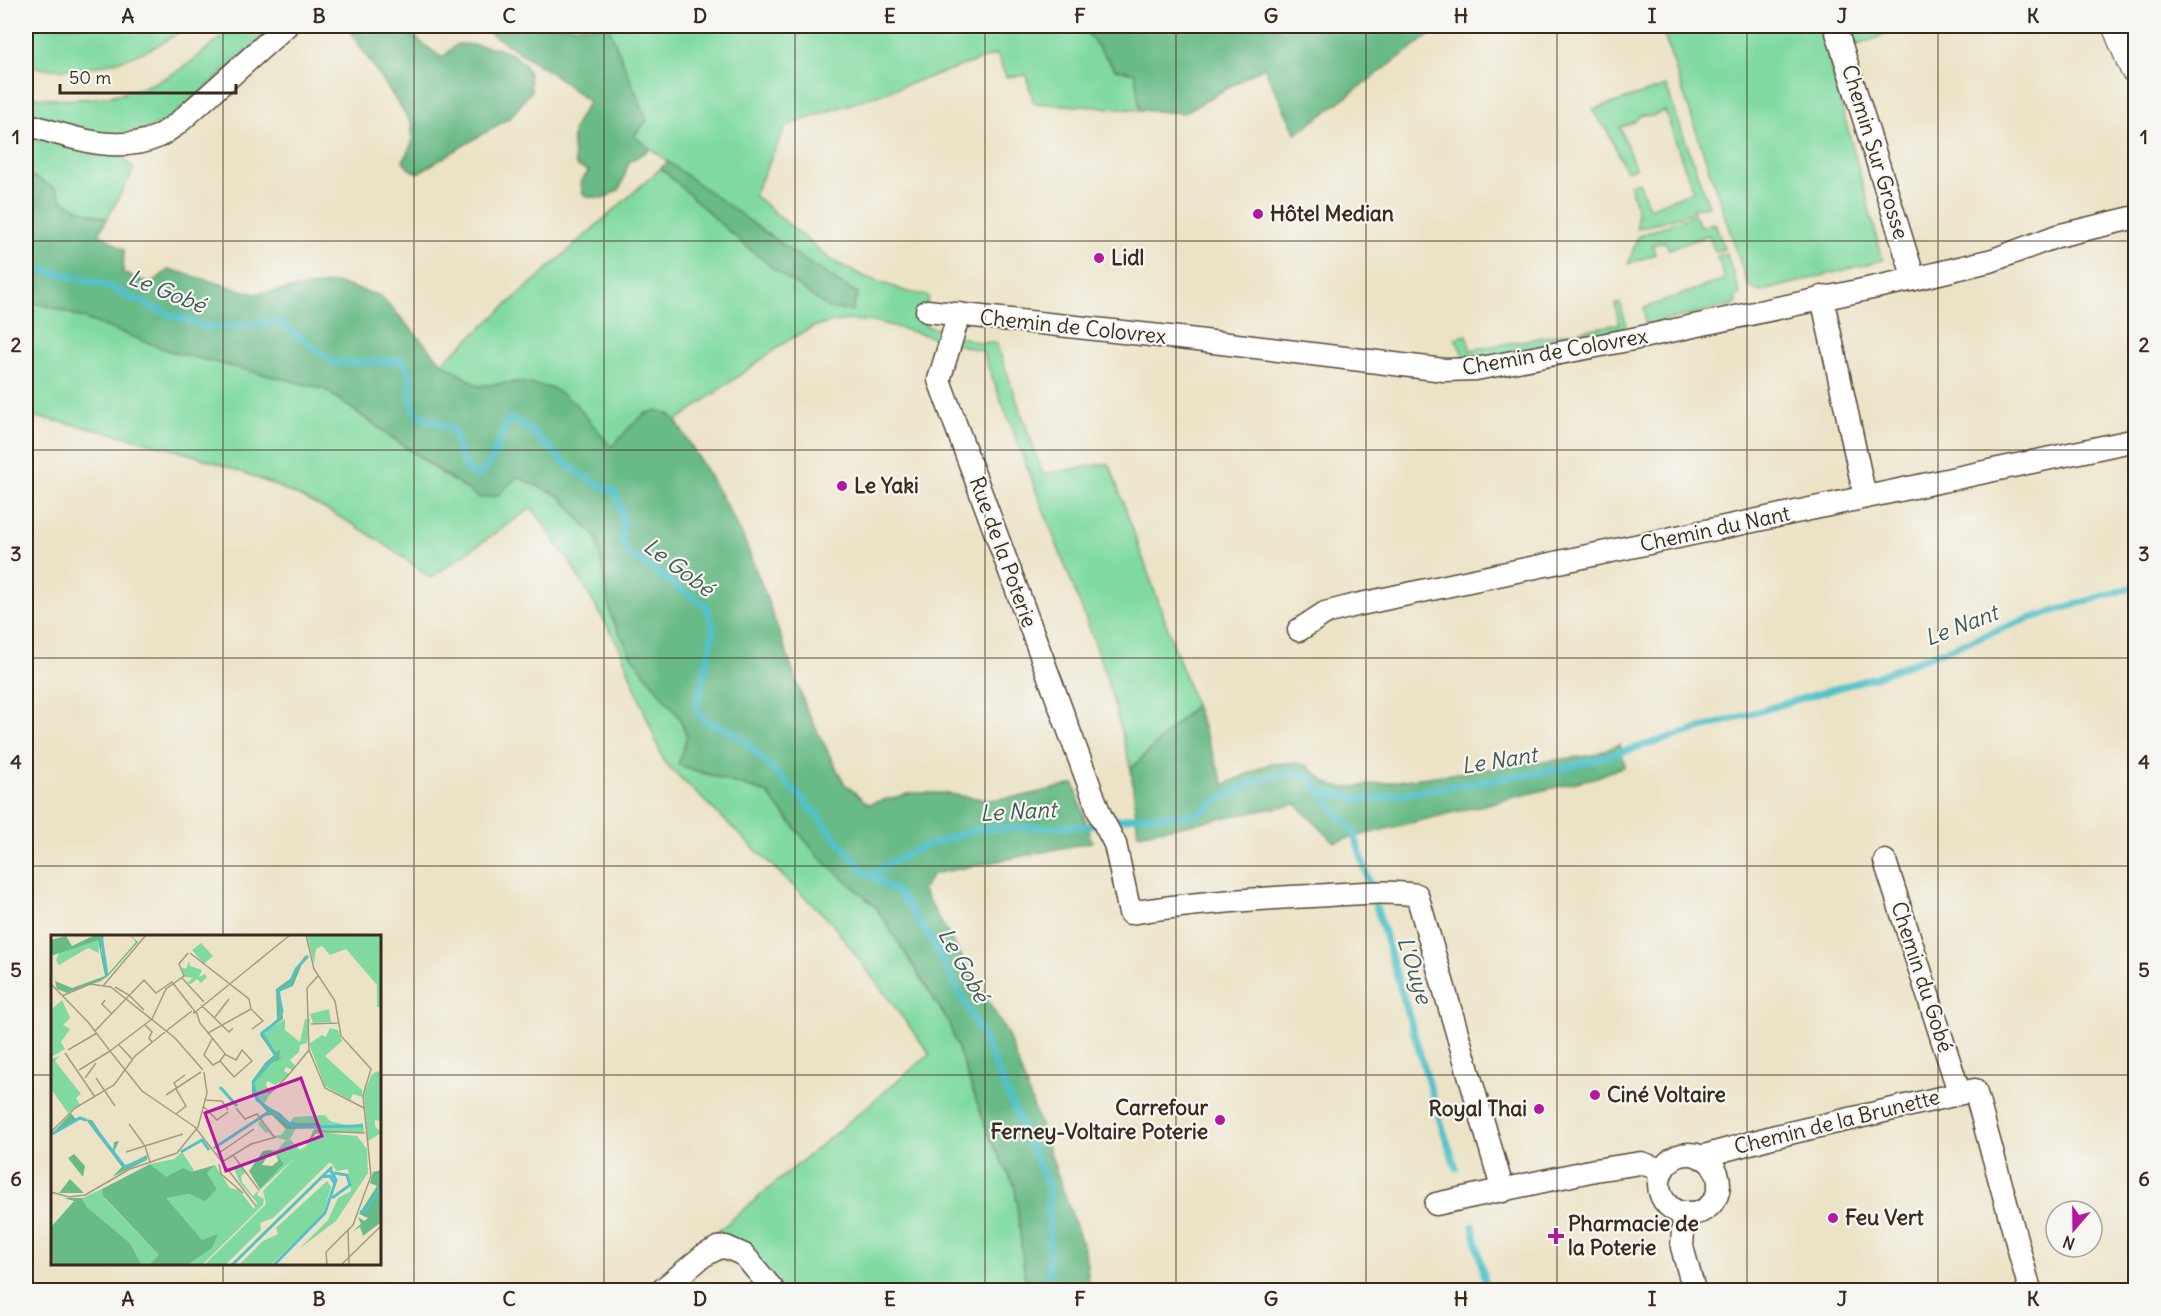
<svg xmlns="http://www.w3.org/2000/svg" width="2161" height="1316" viewBox="0 0 2161 1316" font-family="Delius,sans-serif">
	<rect width="100%" height="100%" fill="#f6f6f2"/>
	<filter id="ink" filterUnits="userSpaceOnUse"><feTurbulence type="fractalNoise" baseFrequency=".0167" numOctaves="2"/><feDisplacementMap in="SourceGraphic" scale="12" xChannelSelector="R" yChannelSelector="G"/><feConvolveMatrix kernelMatrix="1 2 1 2 8 2 1 2 1" color-interpolation-filters="sRGB"/></filter>
	<filter id="wash" filterUnits="userSpaceOnUse"><feTurbulence type="fractalNoise" baseFrequency=".008" numOctaves="4" result="noise"/><feDisplacementMap in="SourceGraphic" scale="24" xChannelSelector="R" yChannelSelector="G"/><feGaussianBlur stdDeviation="1.35" result="paint"/><feColorMatrix in="noise" values="0 0 0 0 0 0 0 0 0 0 0 0 0 0 0 0 0 1.4 0 .05"/><feComposite in="paint" operator="in"/></filter>
	<g filter="url(#wash)">
		<rect width="100%" height="100%" fill="#ece3c6"/>
		<!-- green -->
		<g fill="#80daa0" stroke="#5e825f" stroke-width="1.5">
			<path d="M26,26h162c-45,34 -106,51 -162,40z"/>
			<path d="M235,26h41l-111,97 -50,15 -89,-20v-23c51,11 110,2 155,-26 19,-13 36,-29 54,-43z"/>
			<path d="M608,26h474l33,43 20,4 5,37 -106,-7 -8,-28 -20,2 -9,-23 -211,72 -32,69 77,65 34,17 43,15 20,4 -3,30 55,17 16,-1 47,132 66,-11 86,242 -64,64 -20,-76 -16,-50 -113,-292 -104,-29 -31,-2 -32,6 -28,15 -111,80 -7,-7 -24,-1 -33,34 -94,-65 -40,4 -36,-23 219,-195 64,60 45,38 59,42 29,-15c-29,-13 -56,-34 -82,-53 -48,-34 -95,-68 -142,-104l13,-16z"/>
			<path d="M1661,26h159l63,234 -124,32 -11,-7z"/>
			<path d="M1849,26h58l-52,20z"/>
			<path d="M1666,86l43,120 -16,2 1,4 -57,17v-19l-7,-25 9,-3 10,26 44,-17 -28,-80 -13,5 -11,-1 -7,7 -14,5 15,41 -9,3 -19,-41 -15,-20z"/>
			<path d="M26,132l84,21 13,5 11,11 -27,50 -29,-10 -15,-8 -8,-13 -29,-15z"/>
			<path d="M1695,215l5,12 15,-4 9,26 -9,3 -6,-17 -40,14 -4,-8 -13,4 3,9 -27,10 10,-28z"/>
			<path d="M1726,253l14,40 -5,6 1,5 -91,21 -1,-17 81,-29 -8,-22z"/>
			<path d="M26,300l35,10 112,42 151,37 127,91 46,15 20,-18 43,19 37,43 14,77 19,38 49,63 8,19 -9,29 89,28 51,63 58,51 72,114 41,114 26,52 11,103h-243l-67,-51 -11,3 225,-188 -99,-132 -167,-160 -45,-116 -49,-84 -38,-54 -102,70c-115,-95 -260,-136 -404,-163z"/>
			<path d="M1620,303l6,20 -3,6 -153,31 -5,-2 -10,-20 12,-3 3,15 149,-26 -4,-20z"/>
		</g>
		<!-- forest -->
		<g fill="#68ba86" stroke="#527252" stroke-width="1.5">
			<path d="M369,26h48l-4,10 29,22 15,-14c23,1 61,2 71,28 2,5 2,13 3,19l-20,26 -93,56 -9,-4 -6,-8 9,-18v-19l-61,-91z"/>
			<path d="M479,26h129l39,94 -13,16 16,13 -21,13 -9,27 -16,9 -17,-1 -5,-5 -1,-11 8,-10 -13,-5c-7,-32 -4,-39 13,-64l-33,-26z"/>
			<path d="M1082,26h360l-146,108 -32,-67 -80,46 -44,-3 -5,-37 -20,-4z"/>
			<path d="M668,162l136,98 42,27 12,6 -6,18 -23,-3 -59,-42 -45,-38 -64,-60z"/>
			<path d="M26,173l29,15 8,13 15,8 29,10 -8,14 25,17 -1,23 28,11 18,-15 86,25 81,-11 45,13 61,67 36,23 40,-4 34,6 24,16 35,43c19,-17 39,-54 65,-26l39,64 28,52 22,56 42,118 37,72 24,21 44,-11h30l47,7 34,-4 51,-12 18,58 -159,32 -11,16 86,145 77,217 5,38h-64l-11,-103 -26,-51 -41,-115 -72,-114 -58,-51 -51,-63 -89,-28 9,-29 -8,-19 -49,-63 -19,-38 -14,-77 -37,-43 -43,-19 -20,19 -18,2 -155,-109 -151,-37 -112,-42 -35,-10z"/>
			<path d="M1195,705l29,80 45,-21 25,-1 12,2 21,18 18,5 249,-33 26,-11 5,22 -28,11 -263,65 -38,-38 -158,30 -7,-65z"/>
		</g>
		<g fill="none" stroke-linecap="round" stroke-linejoin="round">
			<!-- stream -->
			<g stroke="#53c1c9" stroke-width="7">
				<path d="M26,265l78,20 57,26 46,16 45,-2 26,-4 57,42 67,-2 7,11 3,32 6,11 36,15c4,18 5,36 23,46 10,-5 19,-24 23,-36 3,-7 4,-15 10,-21 23,7 36,28 54,43 14,13 35,21 52,31l8,31 -3,16 8,14 77,52 8,23 -17,78 6,13 34,14 77,77 48,59 37,23 32,46 49,92 69,157v102"/>
				<path d="M1321,793l33,39 87,292 15,44"/>
				<path d="M869,875l50,-27 59,-19 110,-3 50,-10 57,-1 49,-30 44,-13 23,7 10,13 45,8 201,-32 308,-91 150,-57 111,-34"/>
				<path d="M1473,1226l14,64"/>
			</g>
		</g>
	</g>
	<g filter="url(#ink)">
		<g fill="none" stroke-linecap="round" stroke-linejoin="round">
			<!-- street casing -->
			<g stroke="#564637" stroke-width="25">
				<g id="street">
					<path d="M1835,26l79,253"/>
					<path d="M26,124c42,12 88,31 131,13 7,-3 14,-9 20,-13l109,-98"/>
					<path d="M1822,297l43,200"/>
					<path d="M927,311l261,28 256,31 32,-1 157,-30 281,-60 79,-19 64,-24 79,-19"/>
					<path d="M959,314l-20,66 162,437 14,27 15,69c60,-10 121,-14 182,-17 35,-2 70,-6 105,-1l86,296"/>
					<path d="M1299,630l26,-17 31,-8 780,-165"/>
					<path d="M1885,861l74,231"/>
					<circle cx="1689" cy="1184" r="30"/>
					<path d="M1700,1157l72,-20 203,-47 55,200"/>
					<path d="M1436,1204l159,-34 46,-7 21,7"/>
					<path d="M1684,1213l-2,34 12,43"/>
					<path d="M662,1290l41,-34 15,-8 8,-1 18,8 29,35"/>
				</g>
			</g>
			<!-- primary casing -->
			<g stroke="#564637" stroke-width="35">
				<path id="primary" d="M2119,26l17,41"/>
			</g>
			<!-- street -->
			<use href="#street" stroke="#fff" stroke-width="22"/>
			<!-- primary -->
			<use href="#primary" stroke="#fff" stroke-width="33"/>
		</g>
	</g>
	<!-- grid -->
	<path fill="none" stroke="#3b2a1e" stroke-width="1.5" stroke-opacity="0.55" d="M223,26v910M414,26v1264M604,26v1264M795,26v1264M985,26v1264M1176,26v1264M1366,26v1264M1557,26v1264M1747,26v1264M1938,26v1264M26,241h2110M26,450h2110M26,658h2110M26,866h2110M26,1075h26M380,1075h1756M223,1264v26"/>
	<!-- markers -->
	<g fill="#b5179e" stroke="#f6f6f2" stroke-width="2">
		<circle cx="1258" cy="214" r="6"/>
		<circle cx="1099" cy="258" r="6"/>
		<circle cx="842" cy="486" r="6"/>
		<circle cx="1595" cy="1095" r="6"/>
		<circle cx="1539" cy="1109" r="6"/>
		<circle cx="1220" cy="1120" r="6"/>
		<circle cx="1833" cy="1218" r="6"/>
		<path d="M1553 1227h6v6h6v6h-6v6h-6v-6h-6v-6h6z"/>
	</g>
	<g text-anchor="middle" stroke-width="4.5" stroke-linejoin="round" paint-order="stroke">
		<!-- street labels -->
		<g font-size="21" fill="#3b2a1e" stroke="#f6f6f2">
			<text transform="translate(1875 152) rotate(73)" y="7">Chemin Sur Grosse</text>
			<text transform="translate(1073 327) rotate(6)" y="7">Chemin de Colovrex</text>
			<text transform="translate(1555 352) rotate(-10)" y="7">Chemin de Colovrex</text>
			<text transform="translate(1715 529) rotate(-12)" y="7">Chemin du Nant</text>
			<text transform="translate(1003 552) rotate(70)" y="7">Rue de la Poterie</text>
			<text transform="translate(1922 977) rotate(72)" y="7">Chemin du Gobé</text>
			<text transform="translate(1837 1122) rotate(-14)" y="7">Chemin de la Brunette</text>
		</g>
		<!-- poi labels -->
		<g font-size="21" font-weight="bold" fill="#3b2a1e" stroke="#f6f6f2" text-anchor="start">
			<text x="1270" y="221">Hôtel Median</text>
			<text x="1111" y="265">Lidl</text>
			<text x="854" y="493">Le Yaki</text>
			<text x="1607" y="1102">Ciné Voltaire</text>
			<text x="1208" y="1115" text-anchor="end">Carrefour<tspan x="1208" dy="24">Ferney-Voltaire Poterie</tspan></text>
			<text x="1527" y="1116" text-anchor="end">Royal Thai</text>
			<text x="1845" y="1225">Feu Vert</text>
			<text x="1568" y="1231">Pharmacie de<tspan x="1568" dy="24">la Poterie</tspan></text>
		</g>
		<!-- water labels -->
		<g font-size="22" font-style="italic" fill="#425751" stroke="#f6f6f2">
			<text transform="translate(167 291) rotate(22)" y="8">Le Gobé</text>
			<text transform="translate(679 567) rotate(37)" y="8">Le Gobé</text>
			<text transform="translate(1961 625) rotate(-21)" y="8">Le Nant</text>
			<text transform="translate(1499 760) rotate(-9)" y="8">Le Nant</text>
			<text transform="translate(1018 811) rotate(-3)" y="8">Le Nant</text>
			<text transform="translate(964 965) rotate(61)" y="8">Le Gobé</text>
			<text transform="translate(1415 970) rotate(73)" y="8">L'Ouye</text>
		</g>
	</g>
	<!-- overview -->
	<g transform="translate(51 935)">
		<rect width="330" height="330" fill="#ece3c6"/>
		<path d="M256,0h74v72h-4v-22l-31,-36 -16,6 -8,-9 -6,3 -2,15zM43,4l4,1 1,13 -11,-5 -29,17 -3,-5 3,-7zM150,8l12,13 -9,8 -12,-14zM138,26l1,5 12,4 -3,7 6,-3 2,3 -6,6 -4,-4 -6,5 -4,-1 6,-5 -9,-1 -2,-10 4,2zM11,65l8,18 -7,7 7,4 -9,13 4,7 -14,8v-47zM278,74l2,13 -18,1 -3,-9zM234,84v11l15,12 5,-23h5l-3,24 -7,2 -1,7 -9,8 5,6 -2,4 -7,-3 -2,4 5,3 -3,4 -11,7 -8,-4 -2,9 6,2 -7,12 16,9 10,9 4,-5 31,-2 5,6 19,5 14,-3 1,9 -49,2 -16,20 -40,37 -2,4 7,4 -1,6 -61,60h-36l27,-35 -28,-32 24,-4 16,6 12,-11 -10,-16 8,-8 15,23 9,2 15,19 3,-6 -17,-20 -6,-14 5,-5 7,8 -5,4 1,6 11,14 31,-32 -14,-14h7l9,-10 -13,-3 -5,-5 -2,1 -8,-9 2,-4 13,16 8,-1 7,-9 9,1 -7,12 10,11 7,-5 7,-17h9l-4,-5h-30l-25,-17 -10,-15v-9l11,-16 14,-6 4,-5 -4,4v-8l-3,1 -13,-19zM279,93l8,2 4,11 -17,15 37,34v7l-9,-3 -3,6 -25,-14 -16,-42 13,-9 4,2zM9,121l-5,5 26,33 -5,4 4,7 -12,8 -17,-24v-30zM327,136l3,2v48l-6,-1v6l6,7 -13,8 -4,-48 8,-19zM275,198l31,3 10,13 1,24 -32,48 -37,28 29,-29 10,-22 13,-7 -3,-22 -11,2 -7,-9 -57,56 -13,5 1,7 -36,35h-21l62,-61 -3,-13 53,-55zM131,217l12,18 -3,3 -5,-3 -20,8 -15,-9 -1,-5 24,-5zM276,246l4,6 -8,27 -52,51h-32l24,-24 15,-7 -2,-6zM51,254l3,10 55,57v9h-18l-12,-22 -43,-36 -5,-9z" fill="#80daa0"/>
		<path d="M44,0h9l-3,14 7,25 28,-32 -6,-7 8,7 -30,34 -7,5 -34,12 -10,-4 -2,-8 17,7 33,-12 -7,-36 -47,16v-16l15,-4 6,10zM255,19l-13,32 -13,5 3,28 -20,14 13,19 4,-2 -1,8 4,-3 -4,5 -14,6 -11,16v9l10,15 16,7 9,10h30l5,5 -38,1 -14,-14 -12,1 7,-4 -15,-18v-13l13,-18 9,-8 -14,-20 17,-16 -1,-30 14,-10zM20,178l4,5 17,2 21,31 1,-9 5,-1 -5,11 11,14 22,-11v5l-35,17 10,-10 -35,-46 -7,-2 -29,16zM219,215l6,4 -8,1 -6,10 10,1 6,-5 -1,-6 7,9 -24,25 -11,-18 14,-20zM23,219l11,12 -2,11 -15,-19zM99,229l16,13 17,-9 8,4 24,-7 -8,8 10,16 -12,12 -16,-7 -23,4 36,42 16,-6 -6,14 -25,17h-38l10,-10 -56,-59 -1,-7zM330,235l-1,53 -17,13 -3,-9 -7,4 8,-7 -3,-7 6,4 4,-3 -9,-4 18,-28 -7,-3 3,-11zM19,244l14,14h-25zM13,263h18l5,9 43,36 12,22h-91v-38l23,-26z" fill="#68ba86"/>
		<path fill="none" stroke="#53c1c9" stroke-width="3" d="M50,0l6,40M228,84l3,-8 -4,-20 11,-5 7,-17 12,-13M228,85l-17,13 14,23 -23,26 4,18 35,26 1,-3 6,4 64,-1M169,152l17,19M38,186l36,46 21,-9M1,199l28,-16 6,2M163,213l55,-36M130,217l21,-12 7,10M270,242l9,-1 5,8M281,263l18,-13 -3,-10 -13,-2M309,277l6,-1 15,-25M181,330l100,-98M223,330l51,-52 11,-33 -6,-11"/>
		<path fill="none" stroke="#a59983" stroke-width="1.5" d="M255,0l8,34 21,32 6,35 30,33 -8,26 8,81 -18,49 -27,27 1,13M139,18l59,46 2,10 12,12 -11,8M267,41l-11,12 2,62 16,38 39,20M131,43l22,24M0,49l37,38 22,29 42,-32M52,51l43,-51M64,52l14,8 15,15M11,61l28,-12 21,3 64,51 28,32M54,65l-3,4 10,10M150,70l28,27 4,-4M143,74v4l96,-78M145,76l4,12 26,32 10,5 6,-10 10,11 -18,16 -14,-16 5,-7M164,82l14,-18M101,84l14,-30 18,-13 -5,-12 9,-11M260,89l27,-1M94,90l7,7 -3,6 3,4M44,96l49,-51 12,13 16,-11 21,27M115,96l26,-20M157,98l43,-24M161,104l-8,16 9,10 7,-4M68,110l13,14M17,115l29,-17M59,116l32,40 53,36M14,118l30,44M28,135l31,-19M34,143l11,-15M45,143l19,28M215,152l4,6 15,-14 24,-29M126,153l-3,-5 11,-8M125,154l10,17 -10,8M115,160l35,-23M153,165l18,1 6,9M152,171l14,14 11,-8M185,173l9,11 12,-5 18,24M78,189l16,22 5,16M144,192l61,79M0,197l24,-24 39,-23 21,-29 30,-24M256,209l9,-13 49,2M75,217l57,-18M165,220l38,-26M182,220l26,35M171,227l29,-18 25,-7M168,229l2,10 22,19M0,257l18,5 16,-2 45,-26 47,-16 21,-26 9,-34 -3,-21M297,295l1,35M290,330l40,-39"/>
		<path fill="#b5179e" fill-opacity="0.15" stroke="#b5179e" stroke-width="3" d="M250,143l21,58 -96,35 -21,-58z"/>
		<rect width="330" height="330" fill="none" stroke="#3b2a1e" stroke-width="3"/>
	</g>
	<!-- margin -->
	<rect width="2161" height="1316" fill="none" stroke="#f6f6f2" stroke-width="66"/>
	<!-- north arrow -->
	<g transform="translate(2074 1229) rotate(200)"><circle r="28" fill="#f6f6f2" stroke="#aba49d" stroke-width="1.5"/>
	<path d="M0-4.5L10 22L0 15L-10 22Z" fill="#b5179e"/>
	<text y="-9" font-size="16" font-weight="bold" text-anchor="middle" fill="#3b2a1e">N</text>
	</g>
	<!-- scale -->
	<path d="M60 84v9h176v-9" fill="none" stroke="#3b2a1e" stroke-width="3"/>
	<text x="69" y="84" font-size="18" fill="#3b2a1e" stroke="#f6f6f2" stroke-width="4.5" paint-order="stroke">50 m</text>
	<rect x="33" y="33" width="2095" height="1250" fill="none" stroke="#3b2a1e" stroke-width="2"/>
	<g font-size="20" text-anchor="middle" font-weight="bold" fill="#3b2a1e">
		<text x="128" y="23">A</text>
		<text x="319" y="23">B</text>
		<text x="509" y="23">C</text>
		<text x="700" y="23">D</text>
		<text x="890" y="23">E</text>
		<text x="1080" y="23">F</text>
		<text x="1271" y="23">G</text>
		<text x="1461" y="23">H</text>
		<text x="1652" y="23">I</text>
		<text x="1842" y="23">J</text>
		<text x="2033" y="23">K</text>
		<text x="16" y="144">1</text>
		<text x="2144" y="144">1</text>
		<text x="16" y="352">2</text>
		<text x="2144" y="352">2</text>
		<text x="16" y="561">3</text>
		<text x="2144" y="561">3</text>
		<text x="16" y="769">4</text>
		<text x="2144" y="769">4</text>
		<text x="16" y="977">5</text>
		<text x="2144" y="977">5</text>
		<text x="16" y="1186">6</text>
		<text x="2144" y="1186">6</text>
		<text x="128" y="1306">A</text>
		<text x="319" y="1306">B</text>
		<text x="509" y="1306">C</text>
		<text x="700" y="1306">D</text>
		<text x="890" y="1306">E</text>
		<text x="1080" y="1306">F</text>
		<text x="1271" y="1306">G</text>
		<text x="1461" y="1306">H</text>
		<text x="1652" y="1306">I</text>
		<text x="1842" y="1306">J</text>
		<text x="2033" y="1306">K</text>
	</g>
</svg>
